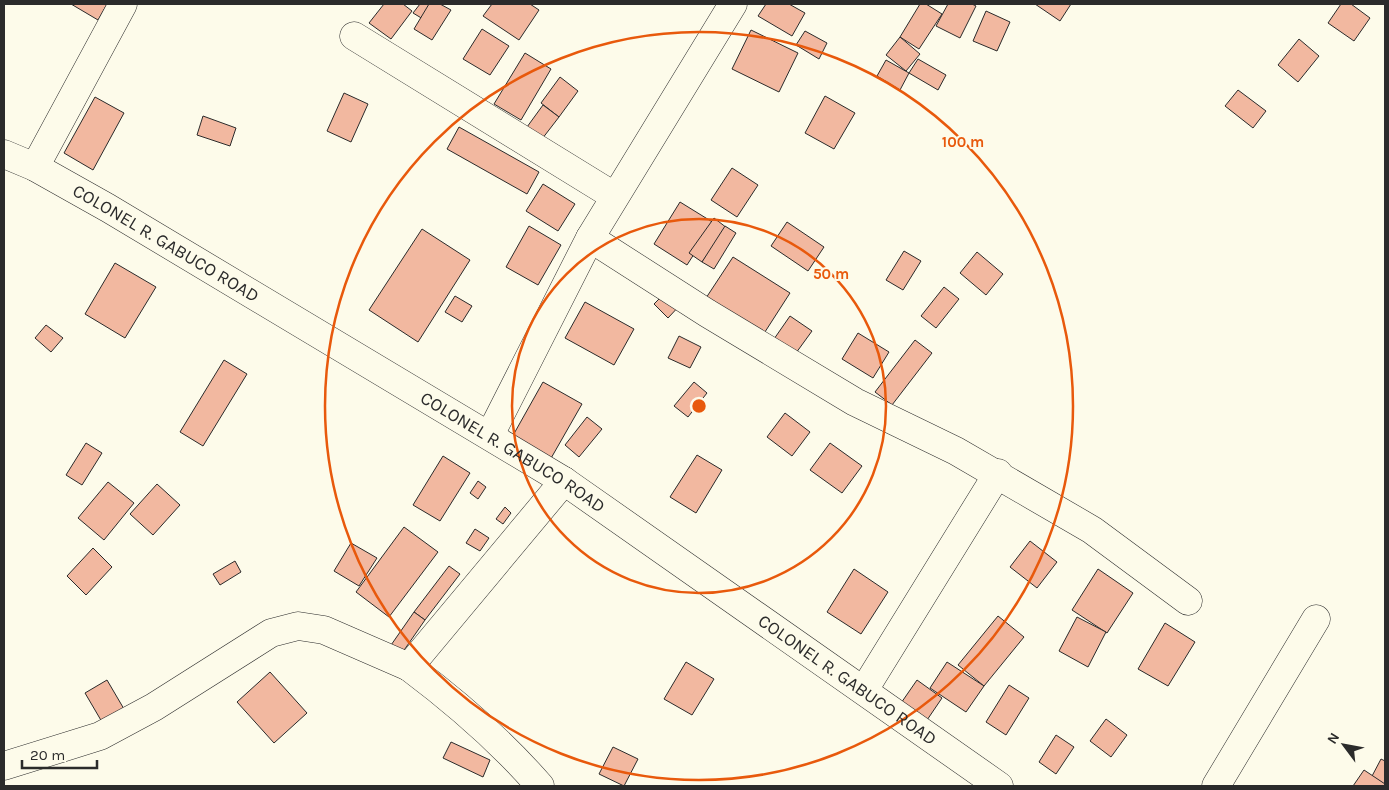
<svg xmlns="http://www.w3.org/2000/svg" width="1389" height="790" viewBox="0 0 1389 790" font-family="Karla,sans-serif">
	<rect width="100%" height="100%" fill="#fdfbea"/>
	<!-- building -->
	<g fill="#f2b8a0" stroke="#2b2b2b">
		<path d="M71,4h36l-9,16z"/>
		<path d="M384,4h19l9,7 -21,28 -22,-16z"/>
		<path d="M420,4h14l-11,15 -10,-6z"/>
		<path d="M429,4h11l11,6 -19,30 -18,-11z"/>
		<path d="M492,4h38l9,6 -20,30 -36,-24z"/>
		<path d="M766,4h23l16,9 -13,23 -34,-20z"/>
		<path d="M920,4h6l16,10 -23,35 -19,-12z"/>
		<path d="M948,4h24l4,2 -16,32 -24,-12z"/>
		<path d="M1035,4h36l-11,17z"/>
		<path d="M1341,4h10l19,14 -16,23 -26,-18z"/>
		<path d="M986,11l24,11 -13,29 -24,-10z"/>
		<path d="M482,29l27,17 -19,29 -27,-16z"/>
		<path d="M751,30l47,23 -19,39 -47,-23z"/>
		<path d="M805,31l22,12 -8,16 -23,-14z"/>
		<path d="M900,37l20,17 -14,17 -20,-16z"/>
		<path d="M1299,39l20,17 -21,26 -20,-17z"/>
		<path d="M525,53l26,16 -30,51 -27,-16z"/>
		<path d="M918,59l28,16 -8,15 -29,-17z"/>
		<path d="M886,60l23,13 -9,17 -23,-14z"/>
		<path d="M560,77l18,14 -19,26 -18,-14z"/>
		<path d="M1238,90l28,21 -13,17 -28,-22z"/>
		<path d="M344,93l24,11 -17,38 -24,-11z"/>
		<path d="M825,96l30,17 -21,36 -29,-16z"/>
		<path d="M95,97l29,16 -31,57 -29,-17z"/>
		<path d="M543,105l16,12 -17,22 -15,-12z"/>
		<path d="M203,116l33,12 -6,18 -33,-11z"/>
		<path d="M459,127l80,45 -12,22 -80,-45z"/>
		<path d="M732,168l26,17 -21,32 -26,-17z"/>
		<path d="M543,184l32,20 -17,27 -32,-20z"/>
		<path d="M680,202l34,21 -27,42 -33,-21z"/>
		<path d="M714,218l13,10 -25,34 -13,-9z"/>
		<path d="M787,222l37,25 -16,24 -37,-25z"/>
		<path d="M529,226l32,19 -23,40 -32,-18z"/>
		<path d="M725,226l11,7 -22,36 -12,-7z"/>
		<path d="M422,229l48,31 -52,82 -49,-32z"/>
		<path d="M904,251l17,10 -18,29 -17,-10z"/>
		<path d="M977,252l26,22 -17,21 -26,-22z"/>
		<path d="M733,257l57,36 -27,42 -57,-37z"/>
		<path d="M115,263l41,24 -31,51 -40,-24z"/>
		<path d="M944,287l15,12 -23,29 -15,-12z"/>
		<path d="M668,290l14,13 -14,15 -14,-14z"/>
		<path d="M455,296l17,10 -10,16 -17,-10z"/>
		<path d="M585,302l49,27 -20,36 -49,-27z"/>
		<path d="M790,316l22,15 -16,22 -22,-14z"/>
		<path d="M46,325l17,13 -12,14 -16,-14z"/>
		<path d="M858,333l31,19 -16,26 -31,-19z"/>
		<path d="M679,336l22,11 -11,21 -22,-10z"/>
		<path d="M915,340l17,13 -40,52 -17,-13z"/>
		<path d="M224,360l23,14 -44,72 -23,-14z"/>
		<path d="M543,382l39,22 -32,56 -39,-21z"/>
		<path d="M694,382l13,11 -19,24 -14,-11z"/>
		<path d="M785,413l25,19 -18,24 -25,-19z"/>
		<path d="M587,417l15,12 -23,28 -14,-12z"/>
		<path d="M86,443l16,10 -20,32 -16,-10z"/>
		<path d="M830,443l32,23 -20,27 -32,-23z"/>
		<path d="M697,455l25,15 -26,43 -26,-16z"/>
		<path d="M443,456l27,17 -30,48 -27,-16z"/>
		<path d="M478,481l8,6 -8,12 -8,-6z"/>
		<path d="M108,482l26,21 -30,37 -26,-22z"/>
		<path d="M157,484l23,21 -27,30 -23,-21z"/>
		<path d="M505,507l6,6 -8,11 -7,-5z"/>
		<path d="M404,527l34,25 -49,65 -33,-25z"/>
		<path d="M475,529l14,9 -9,13 -14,-8z"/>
		<path d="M1030,541l27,21 -20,26 -27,-21z"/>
		<path d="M351,543l26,15 -18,28 -25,-15z"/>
		<path d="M93,548l19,19 -26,28 -19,-19z"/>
		<path d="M235,561l6,11 -21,13 -7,-11z"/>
		<path d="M449,566l11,8 -35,46 -11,-8z"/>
		<path d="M854,569l34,23 -27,42 -34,-22z"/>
		<path d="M1098,569l35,24 -26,40 -35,-23z"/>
		<path d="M414,612l11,8 -25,36 -11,-8z"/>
		<path d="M998,616l26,21 -40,49 -26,-21z"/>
		<path d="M1077,617l29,15 -18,35 -29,-16z"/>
		<path d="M1165,623l30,19 -27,44 -30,-17z"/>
		<path d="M686,662l28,17 -22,36 -28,-16z"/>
		<path d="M947,662l37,24 -18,26 -36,-24z"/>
		<path d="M270,672l37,41 -33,30 -37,-41z"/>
		<path d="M107,680l17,29 -22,13 -17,-29z"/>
		<path d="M917,680l25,18 -17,25 -26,-17z"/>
		<path d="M1009,685l20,13 -23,37 -20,-13z"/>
		<path d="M1106,719l21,16 -16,22 -21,-16z"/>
		<path d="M1056,735l18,12 -18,27 -17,-12z"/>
		<path d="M451,742l39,18 -7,17 -40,-19z"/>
		<path d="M613,747l25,12 -14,27 -25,-12z"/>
		<path d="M1381,759l4,2v25l-14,-8z"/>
		<path d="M1364,770l21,14v2h-32z"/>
	</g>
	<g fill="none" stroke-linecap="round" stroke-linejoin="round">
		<!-- minor casing -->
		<g stroke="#2b2b2b" stroke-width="29">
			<g id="minor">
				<path d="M354,36l260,160"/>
				<path id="s1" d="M4,154l31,13 73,41 456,273 435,305"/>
				<path d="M35,167l88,-163"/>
				<path d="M590,238l117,75 148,89 101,49 136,79 96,71"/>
				<path d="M490,435l100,-197 143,-234"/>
				<path d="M409,667c48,36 92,74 131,119"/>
				<path d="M864,690l134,-217"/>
				<path d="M4,766l96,-30 54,-29 117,-74 27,-7 26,4 85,37 155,-186"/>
				<path d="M1216,786l100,-167"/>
			</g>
		</g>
		<!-- minor -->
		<use href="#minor" stroke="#fdfbea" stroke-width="28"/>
	</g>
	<!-- distance rings -->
	<g fill="none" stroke="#e8590c" stroke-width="2.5">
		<circle cx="699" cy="406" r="187"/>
		<circle cx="699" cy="406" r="374"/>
	</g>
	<g text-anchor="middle" stroke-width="4" stroke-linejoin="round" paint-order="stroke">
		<!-- street labels -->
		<g font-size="18" fill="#2b2b2b" stroke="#fdfbea">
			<text dy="6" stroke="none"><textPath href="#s1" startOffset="185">COLONEL R. GABUCO ROAD</textPath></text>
			<text dy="6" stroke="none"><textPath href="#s1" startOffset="590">COLONEL R. GABUCO ROAD</textPath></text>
			<text dy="6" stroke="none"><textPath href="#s1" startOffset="995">COLONEL R. GABUCO ROAD</textPath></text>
		</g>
	</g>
	<circle cx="699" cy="406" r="8" fill="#e8590c" stroke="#fdfbea" stroke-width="2.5"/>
	<g font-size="15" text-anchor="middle" font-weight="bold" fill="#e8590c" stroke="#fdfbea" stroke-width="4" stroke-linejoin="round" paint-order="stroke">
		<text x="963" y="147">100 m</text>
		<text x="831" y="279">50 m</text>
	</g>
	<!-- border -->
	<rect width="1389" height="790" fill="none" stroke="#2b2b2b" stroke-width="10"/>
	<!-- north arrow -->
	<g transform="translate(1344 745) rotate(302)" stroke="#fdfbea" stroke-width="4" paint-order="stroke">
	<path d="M0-4L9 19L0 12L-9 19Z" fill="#2b2b2b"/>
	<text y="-8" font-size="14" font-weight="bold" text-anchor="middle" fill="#2b2b2b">N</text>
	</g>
	<!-- scale -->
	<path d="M22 760v8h75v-8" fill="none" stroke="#2b2b2b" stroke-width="2.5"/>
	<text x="30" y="760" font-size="15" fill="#2b2b2b" stroke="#fdfbea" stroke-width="4" paint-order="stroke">20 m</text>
</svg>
